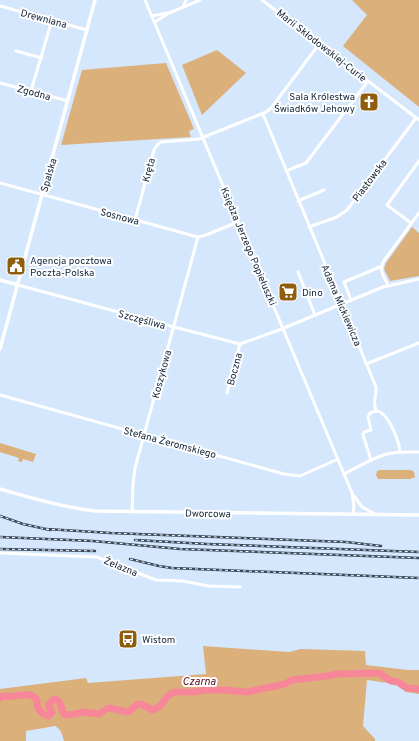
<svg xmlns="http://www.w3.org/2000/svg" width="419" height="741" viewBox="0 0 419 741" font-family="Overpass,sans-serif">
	<rect width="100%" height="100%" fill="#d4e7fc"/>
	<!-- green -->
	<g fill="#dcb07b">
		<path d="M352,0h67v107l-76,-61 24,-31z"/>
		<path d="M217,50l29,23 -44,42 -20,-50z"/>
		<path d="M166,63l28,66 -5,2 2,6 -130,8 21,-75z"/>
		<path d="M412,227l7,6v43l-29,5 -6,-12 2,-6z"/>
		<path d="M0,443l36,11 -3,8 -10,-3 -1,3 -4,-1 1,-3 -19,-6z"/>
		<path d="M380,470h31l3,2 1,5 -5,2h-32l-2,-4 1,-4z"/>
		<path d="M203,646l86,6 12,-3 64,2 1,14 42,5h11v24l-13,-2 -11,-8 -28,-4 -4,46 12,13v2h-311c-2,-7 -3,-12 -9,-15l-29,5v10h-26v-52l86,-11 2,5 118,-9z"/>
	</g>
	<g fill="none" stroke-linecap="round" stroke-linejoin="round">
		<!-- river -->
		<path stroke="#f78798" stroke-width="7" d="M0,698l3,-2c3,0 7,1 10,0 9,0 17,-5 24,4 -1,8 4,15 12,16l3,-4 -4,-7 6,-6c8,1 6,9 10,15l5,1 15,-3 15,2 7,-5 3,-1 19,4 10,-8 5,1 10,5 6,-3 8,-10 5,-4 4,-1h19l9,-2h20l23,2 38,-8 7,-4 35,-4 10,-2 42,-1 12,8 7,1 9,6 12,1"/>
		<!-- minor -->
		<g stroke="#fff" stroke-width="3">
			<path d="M145,0l207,493 2,13 -1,8"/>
			<path d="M262,0l157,120"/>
			<path d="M0,6l87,24"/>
			<path d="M183,7l3,-7"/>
			<path d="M152,16l15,-3"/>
			<path d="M155,22l14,-9 31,-13"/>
			<path d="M16,51l26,7"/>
			<path d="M0,83l68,18"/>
			<path d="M31,91l21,-71"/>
			<path d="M263,114l113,273c1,11 -4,11 0,24 12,0 23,30 24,41"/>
			<path d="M286,171l20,-8 62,-82"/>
			<path d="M0,183l198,54 8,-2 32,-13"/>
			<path d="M298,201l26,-11"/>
			<path d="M135,220l19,-70 3,-5 4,-3 38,-3 67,-27 5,-4 49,-65"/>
			<path d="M411,223l-24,-18 32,-44"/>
			<path d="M309,227l28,-10 10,-7 69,-92"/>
			<path d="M298,272l17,43"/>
			<path d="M18,285l156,42 66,17 39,-14 104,-43 36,-8"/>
			<path d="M388,285c-4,-8 -9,-14 -5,-23l36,-49"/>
			<path d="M351,300l-7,-18 36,-15"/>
			<path d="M366,364l53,-21"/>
			<path d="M227,393l13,-49"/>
			<path d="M0,395l284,79 16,2 38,-17"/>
			<path d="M371,460l-8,-25 1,-3 7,-2 -3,-13 2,-4 6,-2"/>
			<path d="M344,474c14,-7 28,-16 43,-20 10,-3 22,-2 32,-2"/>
			<path d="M354,496l8,11 13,7"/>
			<path d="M132,512l1,-28 2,-16 63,-231"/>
			<path d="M0,553l97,4 59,23 27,1 25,5 32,1"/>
		</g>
		<!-- tertiary -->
		<g stroke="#fff" stroke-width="3.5">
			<path d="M0,280l18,5"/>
			<path d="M0,349l95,-349"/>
			<path d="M0,489c32,9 62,18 95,22l324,4"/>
		</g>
		<!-- rail casing -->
		<g stroke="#35485c" stroke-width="2.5">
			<g id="rail">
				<path d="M0,516l23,8 27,6"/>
				<path d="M46,529l65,4 235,9 35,4"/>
				<path d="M0,537l93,4 87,8 239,9"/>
				<path d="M135,540l72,4 212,8"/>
				<path d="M0,549l95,2"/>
				<path d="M130,559l29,7 13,2 247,10"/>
			</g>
		</g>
		<!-- rail -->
		<use href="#rail" stroke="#fff" stroke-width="1" stroke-dasharray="3" stroke-linecap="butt"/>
	</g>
	<!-- icons -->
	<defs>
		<g id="church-square" transform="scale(1)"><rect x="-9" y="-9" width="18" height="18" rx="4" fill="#8f5d0b" stroke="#fff"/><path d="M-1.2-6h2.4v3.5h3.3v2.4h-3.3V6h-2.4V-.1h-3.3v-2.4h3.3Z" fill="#fff"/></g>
		<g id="civic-square" transform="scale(1)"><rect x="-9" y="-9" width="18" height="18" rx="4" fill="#8f5d0b" stroke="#fff"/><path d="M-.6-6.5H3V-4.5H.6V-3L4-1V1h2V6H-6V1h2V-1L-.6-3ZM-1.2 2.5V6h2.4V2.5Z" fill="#fff"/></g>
		<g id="supermarket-square" transform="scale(1)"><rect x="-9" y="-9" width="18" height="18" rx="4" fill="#8f5d0b" stroke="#fff"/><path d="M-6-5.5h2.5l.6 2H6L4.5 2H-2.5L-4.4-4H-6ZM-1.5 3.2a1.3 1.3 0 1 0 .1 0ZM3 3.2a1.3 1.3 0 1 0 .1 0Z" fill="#fff"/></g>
		<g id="bus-square" transform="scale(1)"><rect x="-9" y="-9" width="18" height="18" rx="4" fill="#8f5d0b" stroke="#fff"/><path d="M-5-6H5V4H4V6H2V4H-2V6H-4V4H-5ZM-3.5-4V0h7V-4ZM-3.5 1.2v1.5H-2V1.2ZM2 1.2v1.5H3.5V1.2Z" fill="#fff"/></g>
	</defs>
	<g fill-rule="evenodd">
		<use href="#church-square" x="369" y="102"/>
		<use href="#civic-square" x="16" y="266"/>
		<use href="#supermarket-square" x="288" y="292"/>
		<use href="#bus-square" x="128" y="639"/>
	</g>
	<g text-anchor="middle" stroke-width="4" stroke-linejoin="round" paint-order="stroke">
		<!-- street labels -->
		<g font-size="10" fill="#122438" stroke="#fff">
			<text transform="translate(44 18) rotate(15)" y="4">Drewniana</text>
			<text transform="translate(322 45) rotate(38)" y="4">Marii Skłodowskiej-Curie</text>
			<text transform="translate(34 92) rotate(15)" y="4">Zgodna</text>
			<text transform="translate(148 170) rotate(-75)" y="4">Kręta</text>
			<text transform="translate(48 175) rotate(-74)" y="4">Spalska</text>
			<text transform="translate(369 180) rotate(-53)" y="4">Piastowska</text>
			<text transform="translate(120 216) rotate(15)" y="4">Sosnowa</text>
			<text transform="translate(249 246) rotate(67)" y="4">Księdza Jerzego Popiełuszki</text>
			<text transform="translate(342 305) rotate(67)" y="4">Adama Mickiewicza</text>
			<text transform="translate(142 319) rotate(15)" y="4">Szczęśliwa</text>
			<text transform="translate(234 369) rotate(-75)" y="4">Boczna</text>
			<text transform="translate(161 374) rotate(-75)" y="4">Koszykowa</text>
			<text transform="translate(170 442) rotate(15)" y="4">Stefana Żeromskiego</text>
			<text transform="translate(208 513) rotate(1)" y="4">Dworcowa</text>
			<text transform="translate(121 566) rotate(22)" y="4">Żelazna</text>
		</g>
		<!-- poi labels -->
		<g font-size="10" fill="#122438" stroke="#fff" text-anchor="start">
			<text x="355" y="100" text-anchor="end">Sala Królestwa<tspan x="355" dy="12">Świadków Jehowy</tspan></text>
			<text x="30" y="264">Agencja pocztowa<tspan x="30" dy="12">Poczta-Polska</tspan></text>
			<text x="302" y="296">Dino</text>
			<text x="142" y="643">Wistom</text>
		</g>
		<!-- water labels -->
		<g font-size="11" font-style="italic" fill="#540e20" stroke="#fff">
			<text x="199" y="685">Czarna</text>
		</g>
	</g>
</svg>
